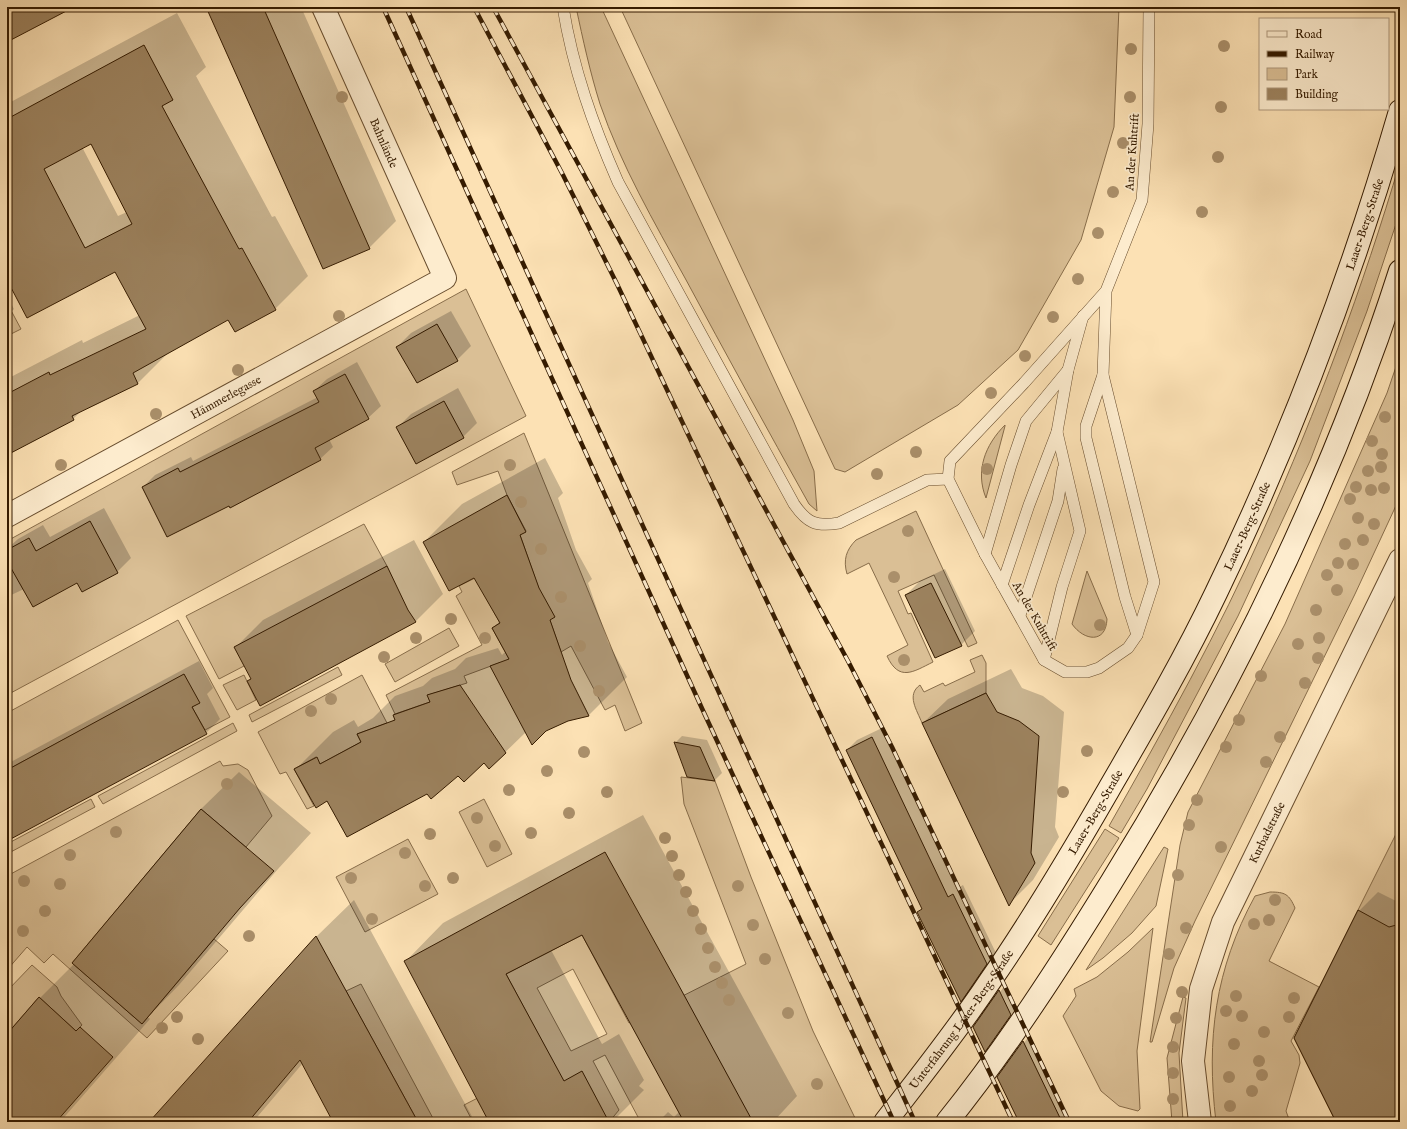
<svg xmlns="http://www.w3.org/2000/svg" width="1407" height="1129" viewBox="0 0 1407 1129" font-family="'IM FELL English',serif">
	<rect width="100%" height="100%" fill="#fce1b4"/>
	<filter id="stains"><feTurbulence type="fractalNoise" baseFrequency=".005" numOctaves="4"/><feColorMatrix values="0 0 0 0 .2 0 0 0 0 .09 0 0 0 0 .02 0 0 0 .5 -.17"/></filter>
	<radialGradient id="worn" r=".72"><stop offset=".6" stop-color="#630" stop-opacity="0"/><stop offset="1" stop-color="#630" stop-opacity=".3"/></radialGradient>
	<!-- green -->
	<g fill="#dabf95" stroke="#886d4a" fill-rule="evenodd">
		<path d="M576,7h25l192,413 21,51 3,40 -8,-7c-42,-75 -83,-150 -124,-226 -31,-56 -64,-113 -85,-174 -10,-32 -17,-64 -24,-97z"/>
		<path d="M620,7h499l-5,120 -33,113 -63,110 -60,55 -113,67 -10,-3z"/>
		<path d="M1400,162v50l-33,99 -57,150 -72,155 -91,173 -26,44 -12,-7c55,-97 110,-195 155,-297 53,-119 99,-242 136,-367z"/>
		<path d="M466,289l60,127 -519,279v-154z"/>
		<path d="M7,303l14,26 -14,7z"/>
		<path d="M1400,355v142l-45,97 -160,327 -21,47 -22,74h-2l30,-197 8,-33 97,-188 102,-231z"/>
		<path d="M1005,425v1l-19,72c-11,-27 -1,-53 19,-73z"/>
		<path d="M524,433l118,290 -17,8 -10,-26 -10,5 -34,-64 -10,6 -41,-117 6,-4 -19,-36 -9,-24 -41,14 -5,-13z"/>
		<path d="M916,511l61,132 -9,4 -34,-72 -36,16 10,23 3,-1 22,49c-20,10 -34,20 -46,-6l21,-11 -39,-82 -22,11c-4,-14 -1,-24 9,-34z"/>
		<path d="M364,524l23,42 -143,100 -25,13 -33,-63z"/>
		<path d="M1087,571l20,48c-1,25 -23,22 -35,5z"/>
		<path d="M475,578l25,45 -8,5 21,38 -1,21 -13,-24 -35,13 3,7 -39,12 2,7 -35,12 -9,-19 96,-50 -26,-49 6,-4 -3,-6z"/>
		<path d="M178,620l52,97 -25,13 -13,-23 7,-4 -15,-28 -177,95v-57z"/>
		<path d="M449,628l10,18 -64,36 -10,-18z"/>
		<path d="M982,655l4,8v30l-64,30c-5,-13 -16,-28 -2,-38l4,7 19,-9 2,3 30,-14 -5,-12z"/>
		<path d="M338,667l4,8 -90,47 -3,-7z"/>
		<path d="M244,675l12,25 -19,10 -14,-25z"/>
		<path d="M362,675l25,48 -30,11 4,8 -41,22 -4,-7 -22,12 20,37 -7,3 -21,-37 -6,2 -22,-42z"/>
		<path d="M233,723l4,8 -134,73 -5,-8z"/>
		<path d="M220,761l3,5 15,-2 10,6 24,46 -26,31 -45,-38 -129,154 70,61 72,-85 14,12 -81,87 -94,-84 -9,9 -17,-16 -20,23v-94z"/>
		<path d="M681,777l34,4 36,96 62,154 42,87 -3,4h-218l4,-5 -33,-62 -12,6 26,49 -10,12h-136l-9,-17 88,-45 -46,-86 76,-39 47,88 117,-59 -62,-160zM573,969l34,65 -36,17 -34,-63z"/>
		<path d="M91,799l4,8 -88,47v-10z"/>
		<path d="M484,799l28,55 -25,13 -28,-55z"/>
		<path d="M1400,826v140l-64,156 -42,-84z"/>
		<path d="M1105,829l14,9 -68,107 -13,-9z"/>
		<path d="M408,839l30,55 -73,38 -29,-55z"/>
		<path d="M1164,847l4,2 -12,57 -24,27 -29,25 -17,12z"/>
		<path d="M1270,892c15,0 19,2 25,16l-26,53 50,26 -28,54 8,14 1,8 -14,48 4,11h-74c-10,-83 -1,-153 39,-226z"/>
		<path d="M1153,928l-16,123 3,58 -2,2 -19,-5 -18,-15 -38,-75 13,-20 -2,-7 23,-12 31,-25z"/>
		<path d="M32,965l25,22 4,9 21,29 -6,6 -37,-34 -32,37v-43z"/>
		<path d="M361,984l74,138h-17l-72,-131z"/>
		<path d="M1183,997l3,1 -7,55 4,69h-11l-5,-64z"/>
	</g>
	<!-- shadow -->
	<g fill="#0003" fill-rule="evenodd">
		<path d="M207,7h94l95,214 -27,27z"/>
		<path d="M177,13l29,54 -10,9 76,141 3,-1 33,60 -33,33 -47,9 -60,35 -30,30 -56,27 -9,9 -66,35v-75l75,-39 1,3 57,-28 -25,-44 -108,7v-174zM91,143l36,69 -9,4 -36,-69z"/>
		<path d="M7,296l7,13 -7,7z"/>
		<path d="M451,311l20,35 -14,14 -60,-13 14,-14z"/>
		<path d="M357,362l24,44 -13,12 -39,21 4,8 -13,12 -177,28 12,-12 36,-18 2,4 125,-64 -4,-6 13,-12z"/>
		<path d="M458,388l19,35 -14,14 -66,-9 14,-14z"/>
		<path d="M545,458l18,35 -5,5 18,52 16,29 -4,4 20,59 19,35 -38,38 -63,17 -37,36 -5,-6 -26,12 -31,19 -99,7 -32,-31 37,-37 21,-12 4,7 15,-9 22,-22 28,-10 9,-8 23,-9 11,-11 32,-10 4,7 4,-4 -13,-23 7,-7 -25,-45 -51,-34 38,-38z"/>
		<path d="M104,508l27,50 -14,14 -40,10 -53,7 -17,8v-48l11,-10 25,-14 7,12z"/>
		<path d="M414,540l29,54 -27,27 -156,84 -12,-24 3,-3 -15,-31 27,-27z"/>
		<path d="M945,569l30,62 -14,14 -55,-50 14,-14z"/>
		<path d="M199,661l14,27 -6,6 13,25 -14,14 -199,107v-76z"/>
		<path d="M1011,669l11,19 21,8 21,16 -9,115 4,10 -26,43 -24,24 -86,-181 25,-24z"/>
		<path d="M882,728l76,160 5,-3 33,68 -26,38 -9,9 -43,-88 5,-4 -76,-158 10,-10z"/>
		<path d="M682,736l25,4 15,33 -7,7 -28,-4 -12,-33z"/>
		<path d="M239,772l72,61 -33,36 -99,116 -31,32 2,2 -90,103h-53v-87l33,-37 34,-34 127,-155z"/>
		<path d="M643,815l154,281 -24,26h-115l10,-10 6,5 5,-5 -97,-178 -31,16 51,94 17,-10 25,46 -5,6 5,4 -32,32h-121l-85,-161 37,-38z"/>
		<path d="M1378,892l22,11v219h-63l22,-211z"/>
		<path d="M354,900l121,222h-140l-32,-59 -50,59h-102l165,-185z"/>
		<path d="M1006,984l11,23 -32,43 -11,-23z"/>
		<path d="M1030,1035l42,87h-52l-22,-45z"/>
	</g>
	<!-- building -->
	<g fill="#9c825e" stroke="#351b00" fill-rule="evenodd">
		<path d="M7,7h67l-67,35z"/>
		<path d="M206,7h57l107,242 -47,20z"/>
		<path d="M144,45l29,55 -11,6 77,143 3,-1 34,62 -41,22 -7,-12 -95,53 5,11 -66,32 2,4 -67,35v-61l42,-22 1,3 96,-46 -31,-57 -88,46 -20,-38v-161zM91,144l41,80 -47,24 -41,-79z"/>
		<path d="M437,324l21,37 -41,22 -21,-36z"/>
		<path d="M345,374l24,45 -54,29 6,12 -91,48 -1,-2 -62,31 -25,-50 36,-19 2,4 139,-70 -6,-11z"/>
		<path d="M444,401l20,37 -48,26 -20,-37z"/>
		<path d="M507,495l19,37 -6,3 19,53 16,29 -5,3 21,60 18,36 -21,5 -22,10 -14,14 -42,-79 19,-7 -17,-31 8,-5 -26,-45 -25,13 -26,-49z"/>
		<path d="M90,521l28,52 -36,19 -5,-9 -44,24 -26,-46v-11l22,-12 7,13z"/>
		<path d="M387,566l21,44 8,12 -156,84 -13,-25 4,-2 -17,-32z"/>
		<path d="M931,583l31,63 -27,12 -30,-63z"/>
		<path d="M184,674l16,29 -8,4 15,27 -200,107v-71z"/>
		<path d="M460,685l46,68 -17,16 -5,-6 -20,19 -6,-6 -27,23 -4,-5 -80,43 -20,-36 -11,7 -22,-39 23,-12 3,7 41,-22 -4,-8 38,-14 -2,-5 37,-13 -3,-7z"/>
		<path d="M986,693l11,19 22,9 20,15 -8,117 4,10 -26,43 -87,-183z"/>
		<path d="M872,737l76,160 5,-3 34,70 -26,38 -44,-90 5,-3 -76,-159z"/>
		<path d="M674,742l26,5 15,34 -28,-4z"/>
		<path d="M201,809l73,62 -34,37 -98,116 -70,-61z"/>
		<path d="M605,852l73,132 75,138h-69l-102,-187 -76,39 58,107 18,-10 27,51h-120l-85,-161z"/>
		<path d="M1358,910l31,17 11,-3v198h-64l-42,-84z"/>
		<path d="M316,936l102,186h-85l-33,-62 -52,62h-99z"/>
		<path d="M999,990l12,25 -26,37 -12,-25z"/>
		<path d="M39,997l37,34 4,-4 33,30 -57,65h-49v-88z"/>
		<path d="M1023,1041l39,81h-43l-22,-45z"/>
	</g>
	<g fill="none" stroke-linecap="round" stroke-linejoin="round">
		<!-- lane casing -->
		<g stroke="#674c2d" stroke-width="12">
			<g id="lane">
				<path d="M563,7c10,62 30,118 55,175l176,322c13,19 22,23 45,19l88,-43 21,-1"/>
				<path d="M1106,291l-82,92 -74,78 -2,18 37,75 59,106 21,12h22l12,-4 29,-20 9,-13 17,-53 -51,-207 3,-84 36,-91 6,-76 1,-117"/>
				<path d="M1103,375l-17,51v12l39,159 12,38"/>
				<path d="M985,554l26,-89 15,-44 42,-51"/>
				<path d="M1002,585l27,-80 28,-73 11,-62 15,-54"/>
				<path d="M1020,615l38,-114 5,-32"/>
				<path d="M1044,660l18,-73 18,-56 -23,-99"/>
			</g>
		</g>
		<!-- street casing -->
		<g stroke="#674c2d" stroke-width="24">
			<g id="street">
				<path id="s1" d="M7,516l438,-238 -122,-271"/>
				<path id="s2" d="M1200,1122l-7,-61 8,-72 22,-67 177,-362"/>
			</g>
		</g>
		<!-- secondary casing -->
		<g stroke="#351b00" stroke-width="24">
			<g id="secondary">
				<path id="s3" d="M885,1122c35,-45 71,-90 103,-138 44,-63 83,-129 121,-195 37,-64 75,-129 107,-196 75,-155 136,-317 184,-482"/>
				<path d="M947,1122c61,-76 114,-158 165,-241 118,-191 219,-395 288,-610"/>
			</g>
		</g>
		<!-- lane -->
		<use href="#lane" stroke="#fdecce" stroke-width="11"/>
		<!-- street -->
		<use href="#street" stroke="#fdecce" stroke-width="22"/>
		<!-- secondary -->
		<use href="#secondary" stroke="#fdecce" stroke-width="22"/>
		<!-- rail casing -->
		<g stroke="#351b00" stroke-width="4.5">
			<g id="rail">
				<path d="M383,7l322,708 189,407"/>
				<path d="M406,7l509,1115"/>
				<path d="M474,7l89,168 54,109 396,838"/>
				<path d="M493,7l355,654 44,86 177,375"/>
			</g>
		</g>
		<!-- rail -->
		<use href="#rail" stroke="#fdecce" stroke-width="3" stroke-dasharray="9" stroke-linecap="butt"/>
	</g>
	<!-- trees -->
	<g fill="#aa8f6a">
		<circle cx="1224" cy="46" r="6"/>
		<circle cx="1131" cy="49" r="6"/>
		<circle cx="342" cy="97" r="6"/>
		<circle cx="1130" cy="97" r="6"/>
		<circle cx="1221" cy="107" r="6"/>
		<circle cx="1123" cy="143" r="6"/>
		<circle cx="1218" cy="157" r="6"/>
		<circle cx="1113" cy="192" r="6"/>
		<circle cx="1202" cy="212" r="6"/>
		<circle cx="1098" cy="233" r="6"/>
		<circle cx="1078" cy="279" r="6"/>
		<circle cx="339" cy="316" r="6"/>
		<circle cx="1053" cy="317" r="6"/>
		<circle cx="1025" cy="356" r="6"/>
		<circle cx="238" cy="370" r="6"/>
		<circle cx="991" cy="393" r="6"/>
		<circle cx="156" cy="414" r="6"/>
		<circle cx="1385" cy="417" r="6"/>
		<circle cx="1372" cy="441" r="6"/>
		<circle cx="916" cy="452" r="6"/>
		<circle cx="1382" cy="454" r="6"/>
		<circle cx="61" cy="465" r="6"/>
		<circle cx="510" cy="465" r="6"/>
		<circle cx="1381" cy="467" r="6"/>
		<circle cx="987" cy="469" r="6"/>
		<circle cx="1368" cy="471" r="6"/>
		<circle cx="877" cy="474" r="6"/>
		<circle cx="1356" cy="487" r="6"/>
		<circle cx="1384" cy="488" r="6"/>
		<circle cx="1371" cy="490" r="6"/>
		<circle cx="1350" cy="499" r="6"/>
		<circle cx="521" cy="502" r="6"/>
		<circle cx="1358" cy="518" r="6"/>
		<circle cx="1374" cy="524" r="6"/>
		<circle cx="908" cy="531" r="6"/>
		<circle cx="1363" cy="540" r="6"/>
		<circle cx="1345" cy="544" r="6"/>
		<circle cx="541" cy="549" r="6"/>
		<circle cx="1338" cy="563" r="6"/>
		<circle cx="1353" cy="564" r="6"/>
		<circle cx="1327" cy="575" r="6"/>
		<circle cx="894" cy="577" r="6"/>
		<circle cx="1337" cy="590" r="6"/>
		<circle cx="561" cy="597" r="6"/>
		<circle cx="1316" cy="610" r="6"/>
		<circle cx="451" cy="619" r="6"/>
		<circle cx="1100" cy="625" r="6"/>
		<circle cx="416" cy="638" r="6"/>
		<circle cx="485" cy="638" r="6"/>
		<circle cx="1319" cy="638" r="6"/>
		<circle cx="1298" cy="644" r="6"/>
		<circle cx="580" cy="646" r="6"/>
		<circle cx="384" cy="657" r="6"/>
		<circle cx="1318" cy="658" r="6"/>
		<circle cx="904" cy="660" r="6"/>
		<circle cx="1261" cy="676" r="6"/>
		<circle cx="1305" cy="683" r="6"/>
		<circle cx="599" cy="691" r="6"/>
		<circle cx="331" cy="699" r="6"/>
		<circle cx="311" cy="711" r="6"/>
		<circle cx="1239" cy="720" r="6"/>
		<circle cx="1280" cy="737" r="6"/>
		<circle cx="1226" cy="747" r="6"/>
		<circle cx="1087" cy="751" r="6"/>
		<circle cx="584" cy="752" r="6"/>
		<circle cx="1266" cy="762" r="6"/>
		<circle cx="547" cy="771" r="6"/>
		<circle cx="227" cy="784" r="6"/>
		<circle cx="509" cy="790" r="6"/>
		<circle cx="607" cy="792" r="6"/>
		<circle cx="1063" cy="792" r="6"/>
		<circle cx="1197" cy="800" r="6"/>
		<circle cx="569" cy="813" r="6"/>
		<circle cx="477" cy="818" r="6"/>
		<circle cx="1189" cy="825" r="6"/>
		<circle cx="116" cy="832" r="6"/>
		<circle cx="531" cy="833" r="6"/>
		<circle cx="430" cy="834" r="6"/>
		<circle cx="665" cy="838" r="6"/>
		<circle cx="495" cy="846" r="6"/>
		<circle cx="1221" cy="847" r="6"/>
		<circle cx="405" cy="853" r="6"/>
		<circle cx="70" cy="855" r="6"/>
		<circle cx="672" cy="856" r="6"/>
		<circle cx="679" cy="875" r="6"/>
		<circle cx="1178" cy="875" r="6"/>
		<circle cx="351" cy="878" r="6"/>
		<circle cx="453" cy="878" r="6"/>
		<circle cx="24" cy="881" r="6"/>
		<circle cx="60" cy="884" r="6"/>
		<circle cx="425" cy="886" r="6"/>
		<circle cx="738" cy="886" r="6"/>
		<circle cx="686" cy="892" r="6"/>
		<circle cx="1275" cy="900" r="6"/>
		<circle cx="45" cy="911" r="6"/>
		<circle cx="693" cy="911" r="6"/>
		<circle cx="372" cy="919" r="6"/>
		<circle cx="1269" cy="920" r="6"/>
		<circle cx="1254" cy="924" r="6"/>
		<circle cx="753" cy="925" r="6"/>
		<circle cx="1186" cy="928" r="6"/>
		<circle cx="701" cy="929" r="6"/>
		<circle cx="23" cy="931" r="6"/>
		<circle cx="249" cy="936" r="6"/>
		<circle cx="708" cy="948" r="6"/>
		<circle cx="1169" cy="954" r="6"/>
		<circle cx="765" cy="959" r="6"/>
		<circle cx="715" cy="967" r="6"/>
		<circle cx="722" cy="983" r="6"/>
		<circle cx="1182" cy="992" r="6"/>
		<circle cx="1236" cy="996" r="6"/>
		<circle cx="1294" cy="998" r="6"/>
		<circle cx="729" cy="1000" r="6"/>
		<circle cx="1226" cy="1011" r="6"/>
		<circle cx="788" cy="1013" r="6"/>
		<circle cx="1242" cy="1016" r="6"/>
		<circle cx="177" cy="1017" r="6"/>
		<circle cx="1289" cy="1017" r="6"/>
		<circle cx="1176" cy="1018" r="6"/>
		<circle cx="162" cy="1028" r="6"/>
		<circle cx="1264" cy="1032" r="6"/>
		<circle cx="198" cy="1039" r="6"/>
		<circle cx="1234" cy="1044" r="6"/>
		<circle cx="1173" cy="1047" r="6"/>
		<circle cx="1259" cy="1061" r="6"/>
		<circle cx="1173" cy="1073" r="6"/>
		<circle cx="1262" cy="1075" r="6"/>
		<circle cx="1229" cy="1077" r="6"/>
		<circle cx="817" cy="1084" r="6"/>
		<circle cx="1252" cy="1091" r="6"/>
		<circle cx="1173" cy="1099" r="6"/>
		<circle cx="1230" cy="1106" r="6"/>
	</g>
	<g text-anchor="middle" stroke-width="3.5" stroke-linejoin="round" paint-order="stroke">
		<!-- street labels -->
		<g font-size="12" fill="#351b00" stroke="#fdecce">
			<text transform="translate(384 143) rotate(66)" y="4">Bahnlände</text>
			<text transform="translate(1132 152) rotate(-86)" y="4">An der Kuhtrift</text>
			<text dy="4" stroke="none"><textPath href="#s3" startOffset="1023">Laaer-Berg-Straße</textPath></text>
			<text dy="4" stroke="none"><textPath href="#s1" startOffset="249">Hämmerlegasse</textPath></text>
			<text dy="4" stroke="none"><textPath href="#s3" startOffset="699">Laaer-Berg-Straße</textPath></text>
			<text transform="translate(1035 616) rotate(60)" y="4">An der Kuhtrift</text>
			<text dy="4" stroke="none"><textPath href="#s3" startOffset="375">Laaer-Berg-Straße</textPath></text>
			<text dy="4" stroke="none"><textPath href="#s2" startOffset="304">Kurbadstraße</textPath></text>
			<text dy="4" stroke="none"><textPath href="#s3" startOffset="128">Unterfahrung Laaer-Berg-Straße</textPath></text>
		</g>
	</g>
	<!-- margin -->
	<rect width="1407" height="1129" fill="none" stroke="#fce1b4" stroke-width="24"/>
	<rect x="8" y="8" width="1391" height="1113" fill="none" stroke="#351b00" stroke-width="2"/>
	<rect x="12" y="12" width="1383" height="1105" fill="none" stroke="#351b00"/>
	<!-- legend -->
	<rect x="1259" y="18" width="130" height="92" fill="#fdecce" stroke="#ad987c"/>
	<rect x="1267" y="31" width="20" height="6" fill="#fdecce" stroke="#ad987c"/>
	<text x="1295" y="38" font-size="12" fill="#351b00">Road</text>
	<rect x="1267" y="51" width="20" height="6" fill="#351b00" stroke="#ad987c"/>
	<text x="1295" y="58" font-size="12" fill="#351b00">Railway</text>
	<rect x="1267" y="68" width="20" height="12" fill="#dabf95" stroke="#ad987c"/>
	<text x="1295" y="78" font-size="12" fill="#351b00">Park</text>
	<rect x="1267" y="88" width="20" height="12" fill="#9c825e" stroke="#ad987c"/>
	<text x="1295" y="98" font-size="12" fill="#351b00">Building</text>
	<rect width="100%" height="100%" filter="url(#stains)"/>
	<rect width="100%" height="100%" fill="url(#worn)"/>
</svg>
